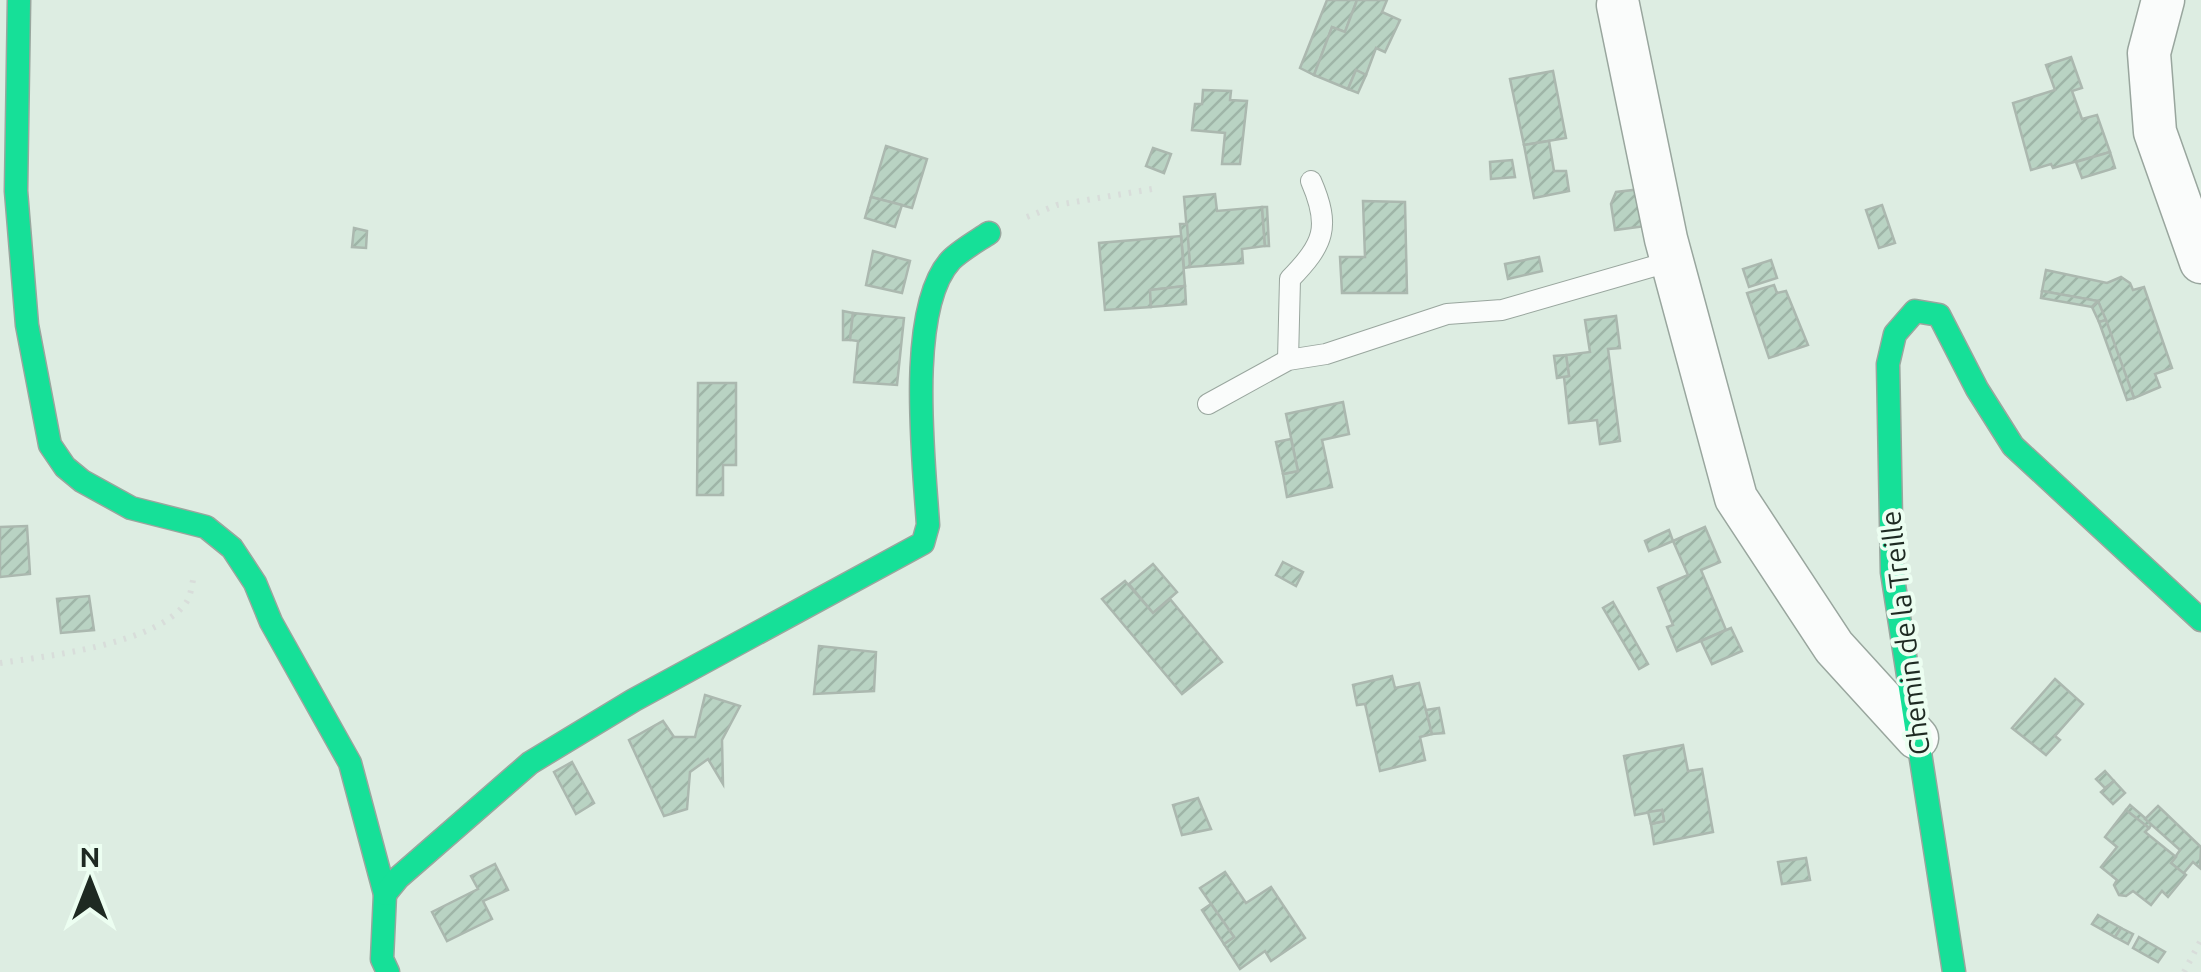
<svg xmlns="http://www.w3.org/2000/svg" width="2201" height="972" viewBox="0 0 2201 972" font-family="Ubuntu,sans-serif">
	<defs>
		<pattern id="building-hatch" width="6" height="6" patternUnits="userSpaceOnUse" patternTransform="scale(2.5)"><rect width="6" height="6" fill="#b9d3c3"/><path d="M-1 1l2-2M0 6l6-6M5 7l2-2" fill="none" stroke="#9fb5a7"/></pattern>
	</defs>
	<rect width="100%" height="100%" fill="#ddede2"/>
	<!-- building -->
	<g fill="url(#building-hatch)" stroke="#abb8af" stroke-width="2.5">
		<path d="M1327,0h30l-12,32 -13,-5 -18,48 -14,-7z"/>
		<path d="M1357,0h30l-5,12 18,8 -15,32 -9,-4 -10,27 -10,-5 -8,19 -34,-14 18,-48 13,5z"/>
		<path d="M2071,57l11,31 -10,3 10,28 15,-4 13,37 -57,16 -2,-4 -20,6 -18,-67 42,-13 -9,-25z"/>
		<path d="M1356,70l10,5 -8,18 -10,-4z"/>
		<path d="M1553,71l13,67 -42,7 -14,-66z"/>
		<path d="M1203,90l28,1 -1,9 17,1 -7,63h-18l3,-31 -33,-3 3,-26h7z"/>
		<path d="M1549,141l5,30h12l3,20 -35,7 -10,-53z"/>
		<path d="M886,146l41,13 -15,49 -41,-11z"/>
		<path d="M1153,148l18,6 -7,19 -18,-7z"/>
		<path d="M2110,152l5,16 -33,10 -6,-16z"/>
		<path d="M1512,160l3,17 -24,2 -1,-17z"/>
		<path d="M1642,189l4,37 -31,4 -4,-26 5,-12z"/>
		<path d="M1215,194l2,17 45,-4 3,39 -23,3 1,14 -53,4 -6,-70z"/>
		<path d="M871,197l31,8 -7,22 -30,-9z"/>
		<path d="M1363,201l42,1 2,91h-65l-2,-36h25z"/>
		<path d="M1882,205l13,38 -16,5 -13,-38z"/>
		<path d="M1262,207h5l2,39h-4z"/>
		<path d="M1180,224h7l3,43 -6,1z"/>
		<path d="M354,228l13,3 -1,17 -14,-1z"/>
		<path d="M1181,236l4,50 -35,4 1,17 -46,3 -6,-67z"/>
		<path d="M873,251l37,10 -8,32 -36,-8z"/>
		<path d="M1539,257l3,14 -34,8 -3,-15z"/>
		<path d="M1771,260l6,18 -28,9 -6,-18z"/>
		<path d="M2046,270l61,13 14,-6 9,6 3,7 11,-3 28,81 -17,6 5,13 -26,11 -36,-97 -56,-10z"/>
		<path d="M1774,285l3,8 9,-2 22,54 -39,13 -22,-65z"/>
		<path d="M1185,286l1,18 -35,3 -1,-17z"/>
		<path d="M2042,291l56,10 -6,6 -51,-9z"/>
		<path d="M2098,301l8,19 -7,2 -7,-15z"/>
		<path d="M843,311l10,2 -3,27h-7z"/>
		<path d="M853,313l51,5 -7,67 -43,-3 4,-41 -8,-1z"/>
		<path d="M1616,316l4,32 -12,1 12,92 -20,3 -3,-24 -28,3 -5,-46 5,-1 -3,-21 24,-3 -5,-32z"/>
		<path d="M2106,320l28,78 -7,2 -28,-78z"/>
		<path d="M1566,355l3,21 -12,2 -3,-22z"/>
		<path d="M698,383h38v82h-13v30h-26z"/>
		<path d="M1343,402l6,32 -27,6 10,47 -45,10 -4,-23 15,-3 -12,-57z"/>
		<path d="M1291,439l7,32 -15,3 -7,-32z"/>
		<path d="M27,526l3,48 -30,3v-50z"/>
		<path d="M1705,527l15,35 -19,8 25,60 -49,21 -10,-24 6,-2 -15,-37 30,-13 -15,-34z"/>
		<path d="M1669,530l4,11 -24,10 -4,-10z"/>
		<path d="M1283,562l20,10 -7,14 -20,-11z"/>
		<path d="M1153,564l24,28 -24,21 -24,-29z"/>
		<path d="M1125,581l28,32 17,-14 52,63 -40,32 -80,-95z"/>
		<path d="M89,596l5,34 -33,3 -4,-34z"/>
		<path d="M1613,602l35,62 -9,5 -36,-61z"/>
		<path d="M1731,628l11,23 -30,13 -11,-23z"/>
		<path d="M819,646l57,6 -2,39 -60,3z"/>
		<path d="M1392,676l3,12 24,-5 13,51 -12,3 5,23 -45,11 -15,-67 -8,1 -4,-20z"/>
		<path d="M2055,679l28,25 -28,32 5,4 -14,15 -34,-27z"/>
		<path d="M705,695l35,11 -18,34 1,44 -15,-25 -18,13 -3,37 -23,7 -35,-76 34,-19 11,16h21z"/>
		<path d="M1439,708l5,25 -12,1 -6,-24z"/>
		<path d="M1683,745l5,26 14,-2 11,63 -59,12 -3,-20 13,-3 -2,-11 -27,5 -11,-59z"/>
		<path d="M572,762l22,41 -18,11 -22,-42z"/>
		<path d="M2105,771l9,10 -9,7 -9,-9z"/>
		<path d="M2114,781l11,12 -12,11 -12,-12z"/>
		<path d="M1198,798l13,31 -29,6 -9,-30z"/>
		<path d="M2130,805l22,19 -3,4 -23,-18z"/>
		<path d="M2158,806l43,41 -1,21 -7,-6 -10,12 -12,-11 9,-13 -35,-31z"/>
		<path d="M1662,810l2,11 -13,3 -3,-12z"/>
		<path d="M2126,810l23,18 -4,4 31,25 -5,6 15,12 -18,22 -6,-6 -11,14 -18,-14 -7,5 -7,-1 -5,-10 3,-5 -16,-13 16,-20 -12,-10z"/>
		<path d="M1806,858l4,22 -28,4 -4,-22z"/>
		<path d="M495,864l13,26 -25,11 9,18 -45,22 -15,-29 46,-23 -7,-13z"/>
		<path d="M1225,872l21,31 25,-16 34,51 -34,23 -6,-10 -25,18 -16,-25 10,-7 -34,-49z"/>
		<path d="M1211,904l23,33 -10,7 -22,-34z"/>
		<path d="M2098,915l23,13 -6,9 -23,-13z"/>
		<path d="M2121,928l12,6 -5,10 -13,-7z"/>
		<path d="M2139,937l26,15 -7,10 -25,-14z"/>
	</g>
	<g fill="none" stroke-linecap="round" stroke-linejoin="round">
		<!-- lane casing -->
		<g stroke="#99a69e" stroke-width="22">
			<g id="lane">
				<path d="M1288,360l2,-81c34,-35 41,-52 21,-98"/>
				<path d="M1208,404l80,-44 38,-6 121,-40 55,-4 170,-49"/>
			</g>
		</g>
		<!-- street casing -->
		<g stroke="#99a69e" stroke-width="45">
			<g id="street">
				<path d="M2163,0l-14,53 6,79 46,130"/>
				<path d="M1618,5l48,234 70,259 98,149 83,91"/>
			</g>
		</g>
		<!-- fast casing -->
		<g stroke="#99a69e" stroke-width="25">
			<g id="fast">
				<path d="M19,0l-3,191 11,134 23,120 15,22 17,14 49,27 75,19 26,21 23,35 16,39 79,141 35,131 -3,65 6,13"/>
				<path d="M385,894l13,-16 132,-115 104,-63 289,-157 5,-18c-4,-64 -22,-217 23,-265 10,-10 26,-19 38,-27"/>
				<path d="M1954,972l-62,-400 -4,-208 7,-30 20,-23 24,4 38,74 36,57 188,174"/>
			</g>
		</g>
		<!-- path -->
		<g stroke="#d8ddda" stroke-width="6" stroke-dasharray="2.5 8" stroke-linecap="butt">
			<path d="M1027,217l30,-12 95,-16"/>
			<path d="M0,663c49,-7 155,-19 185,-59 6,-7 7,-20 9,-29"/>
			<path d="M2184,972l17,-32"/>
		</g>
		<!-- lane -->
		<use href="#lane" stroke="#fafcfb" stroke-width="20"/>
		<!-- street -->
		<use href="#street" stroke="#fafcfb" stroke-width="42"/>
		<!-- fast -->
		<use href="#fast" stroke="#16e098" stroke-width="22"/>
	</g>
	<g text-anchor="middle" stroke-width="8" stroke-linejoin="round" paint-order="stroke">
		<!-- street labels -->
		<g font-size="28" fill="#1e2a22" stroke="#ecfef1">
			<text transform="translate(1905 633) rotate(-97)" y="10">Chemin de la Treille</text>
		</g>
	</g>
	<!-- north arrow -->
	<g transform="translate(90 882)" stroke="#ecfef1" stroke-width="8" paint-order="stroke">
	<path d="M0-8L18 38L0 25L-18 38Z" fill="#1e2a22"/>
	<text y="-15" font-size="28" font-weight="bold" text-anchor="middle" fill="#1e2a22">N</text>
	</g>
</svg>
